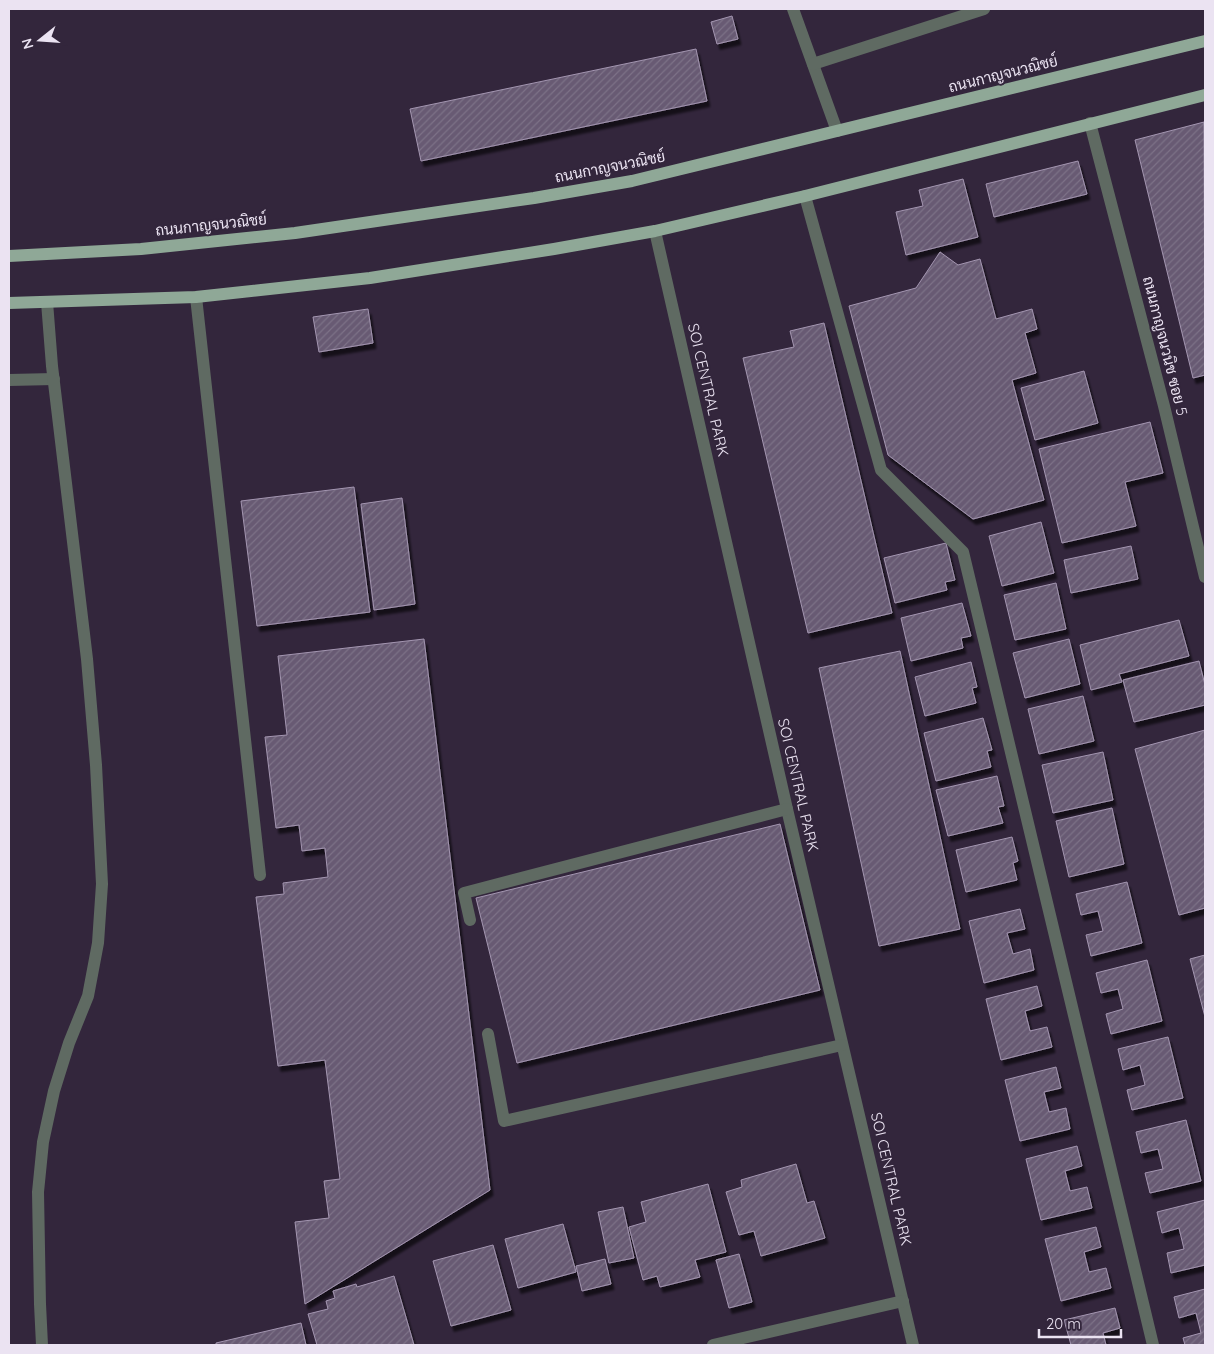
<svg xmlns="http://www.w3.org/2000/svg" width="1214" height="1354" viewBox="0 0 1214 1354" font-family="Quicksand,Sarabun,sans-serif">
	<defs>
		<pattern id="building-hatch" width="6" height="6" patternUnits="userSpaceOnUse" patternTransform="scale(1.25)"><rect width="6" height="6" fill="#675a73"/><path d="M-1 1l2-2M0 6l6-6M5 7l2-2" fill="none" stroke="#7d7287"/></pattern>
		<filter id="shadow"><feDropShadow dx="3" dy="5.5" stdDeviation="1" flood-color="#0009"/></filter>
	</defs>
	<rect width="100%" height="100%" fill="#33263c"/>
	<!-- building -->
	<g fill="url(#building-hatch)" stroke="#a496b1" filter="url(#shadow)">
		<path d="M732,16l6,23 -21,5 -6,-22z"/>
		<path d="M696,49l11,52 -286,60 -11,-52z"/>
		<path d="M1204,122l1,253 -12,3 -58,-238z"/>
		<path d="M1078,161l9,33 -93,23 -8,-33z"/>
		<path d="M963,179l15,58 -72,18 -10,-43 27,-6 -4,-16z"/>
		<path d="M940,252l18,13 22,-6 16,60 36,-10 5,20 -12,4 11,40 -24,7 32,120 -71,19 -85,-64 -39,-149 67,-18z"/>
		<path d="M368,309l5,34 -54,9 -6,-35z"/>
		<path d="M824,323l68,290 -84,20 -65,-275 51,-11 -4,-16z"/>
		<path d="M1084,371l14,52 -63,17 -14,-52z"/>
		<path d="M1150,422l13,51 -38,9 11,44 -74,17 -23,-94z"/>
		<path d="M354,487l16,125 -113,14 -16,-125z"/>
		<path d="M402,498l13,106 -41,6 -13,-106z"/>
		<path d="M1041,522l13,51 -52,13 -13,-50z"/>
		<path d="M946,543l9,37 -10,2 2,8 -52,13 -11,-45z"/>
		<path d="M1131,546l7,33 -67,14 -7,-33z"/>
		<path d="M1056,583l10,46 -51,11 -11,-45z"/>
		<path d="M962,603l9,33 -10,2 2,10 -52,13 -10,-43z"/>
		<path d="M1179,620l10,36 -70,18 3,8 -31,8 -11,-45z"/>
		<path d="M424,639l66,551 -185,114 -10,-82 34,-4 -5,-37 16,-2 -15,-119 -47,6 -22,-169 28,-3 -1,-11 45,-6 -3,-29 -23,3 -3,-26 -23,3 -11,-91 22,-2 -9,-79z"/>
		<path d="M1069,639l11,45 -55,14 -12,-45z"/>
		<path d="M900,651l60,278 -81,17 -60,-278z"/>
		<path d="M1199,661l6,24v20l-71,17 -11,-42z"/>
		<path d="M971,662l6,25 -5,1 4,15 -51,13 -10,-39z"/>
		<path d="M1083,696l11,45 -55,13 -11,-45z"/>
		<path d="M983,718l9,32 -5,1 4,16 -55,14 -12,-48z"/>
		<path d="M1205,730v178l-26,7 -44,-166z"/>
		<path d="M1103,752l10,48 -60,13 -11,-48z"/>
		<path d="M997,776l7,30 -6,1 5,16 -55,13 -12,-46z"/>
		<path d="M1112,808l12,56 -55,13 -13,-56z"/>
		<path d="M780,824l40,166 -303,73 -41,-165z"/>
		<path d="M1012,837l6,24 -5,2 4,17 -51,12 -10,-42z"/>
		<path d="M1127,882l15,61 -51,13 -5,-21 17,-4 -5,-20 -17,4 -5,-21z"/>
		<path d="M1020,909l5,20 -18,4 6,21 17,-5 4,21 -50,13 -15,-62z"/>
		<path d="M1205,955v62l-15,-58z"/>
		<path d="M1147,960l15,61 -51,13 -5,-20 17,-5 -5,-20 -17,4 -5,-20z"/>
		<path d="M1037,986l5,20 -17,5 5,20 17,-4 5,20 -51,13 -15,-61z"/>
		<path d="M1168,1037l15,61 -51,12 -5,-20 18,-5 -5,-20 -17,5 -5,-21z"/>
		<path d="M1056,1067l5,21 -17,4 5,20 17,-4 4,21 -50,12 -15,-61z"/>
		<path d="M1186,1120l15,61 -51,12 -5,-20 18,-4 -5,-20 -17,4 -5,-21z"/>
		<path d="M1077,1146l5,20 -17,5 5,20 17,-4 5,21 -51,12 -15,-61z"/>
		<path d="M796,1164l11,39 7,-2 11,37 -64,18 -7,-25 -15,4 -13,-43 16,-5 -1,-7z"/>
		<path d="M708,1184l18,68 -31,8 5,17 -40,10 -3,-11 -14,4 -14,-53 17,-5 -5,-20z"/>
		<path d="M1205,1200v65l-34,8 -4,-20 17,-4 -5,-21 -17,5 -5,-21z"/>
		<path d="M623,1207l11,51 -25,5 -11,-51z"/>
		<path d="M563,1224l13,48 -58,16 -13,-49z"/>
		<path d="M1096,1227l5,20 -17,5 5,20 17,-4 5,20 -50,13 -16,-62z"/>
		<path d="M493,1245l18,65 -60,16 -18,-65z"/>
		<path d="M739,1254l13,48 -23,6 -13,-48z"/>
		<path d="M605,1259l6,25 -29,7 -6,-25z"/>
		<path d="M394,1276l20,69h-97l-9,-31 20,-5 -2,-8 9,-3 -2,-7 23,-7 1,3z"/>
		<path d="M1205,1289v56h-20l-2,-7 18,-5 -5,-20 -17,5 -5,-21z"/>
		<path d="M1115,1308l5,20 -17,5 3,12h-35l-7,-25z"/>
		<path d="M301,1323l5,22h-90v-2z"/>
	</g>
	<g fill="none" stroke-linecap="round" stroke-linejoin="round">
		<!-- minor -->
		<g stroke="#5f6a62" stroke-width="12">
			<path d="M793,9l44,122"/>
			<path d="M813,64l171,-55"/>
			<path d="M1090,123l74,283 41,171"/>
			<path d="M805,196l76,274 82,82 190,793"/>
			<path d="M655,231l132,578 126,536"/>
			<path d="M196,297l64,578"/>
			<path d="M9,380l45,-1"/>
			<path d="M470,920l-6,-27 323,-84"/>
			<path d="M488,1034l16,87 338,-76"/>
			<path d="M42,1345l-2,-41 -2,-112 5,-50 11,-51 15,-48 19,-47 10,-53 4,-59 -6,-119 -9,-106 -35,-293 -5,-64"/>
			<path d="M713,1345l190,-44"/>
		</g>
		<!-- major -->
		<g stroke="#8fa897" stroke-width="12">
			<path d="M9,256l132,-7 154,-16 239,-35 98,-17 573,-140"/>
			<path d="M9,303l187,-6 174,-19 184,-29 101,-18 150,-35 400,-101"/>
		</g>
	</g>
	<g text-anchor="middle" stroke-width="4" stroke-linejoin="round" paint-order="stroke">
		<!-- street labels -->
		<g font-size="15" fill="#ebe3f2" stroke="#33263c">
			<text transform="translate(1003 74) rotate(-14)" y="5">ถนนกาญจนวณิชย์</text>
			<text transform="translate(610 167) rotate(-11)" y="5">ถนนกาญจนวณิชย์</text>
			<text transform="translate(211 225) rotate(-6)" y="5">ถนนกาญจนวณิชย์</text>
			<text transform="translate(1165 346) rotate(76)" y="5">ถนนกาญจนวนิช ซอย 5</text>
			<text transform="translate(708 390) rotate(77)" y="5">SOI CENTRAL PARK</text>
			<text transform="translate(798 785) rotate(77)" y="5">SOI CENTRAL PARK</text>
			<text transform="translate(891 1179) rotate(77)" y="5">SOI CENTRAL PARK</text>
		</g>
	</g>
	<!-- border -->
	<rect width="1214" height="1354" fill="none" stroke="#ebe3f2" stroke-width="20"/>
	<!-- north arrow -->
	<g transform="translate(40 40) rotate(253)" stroke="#33263c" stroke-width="4" paint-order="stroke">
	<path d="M0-4L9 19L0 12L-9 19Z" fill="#ebe3f2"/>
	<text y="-8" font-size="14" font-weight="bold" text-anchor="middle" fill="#ebe3f2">N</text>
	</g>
	<!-- scale -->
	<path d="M1039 1329v8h82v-8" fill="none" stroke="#ebe3f2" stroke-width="2.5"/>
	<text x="1046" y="1329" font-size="15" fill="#ebe3f2" stroke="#33263c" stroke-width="4" paint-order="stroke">20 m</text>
</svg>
